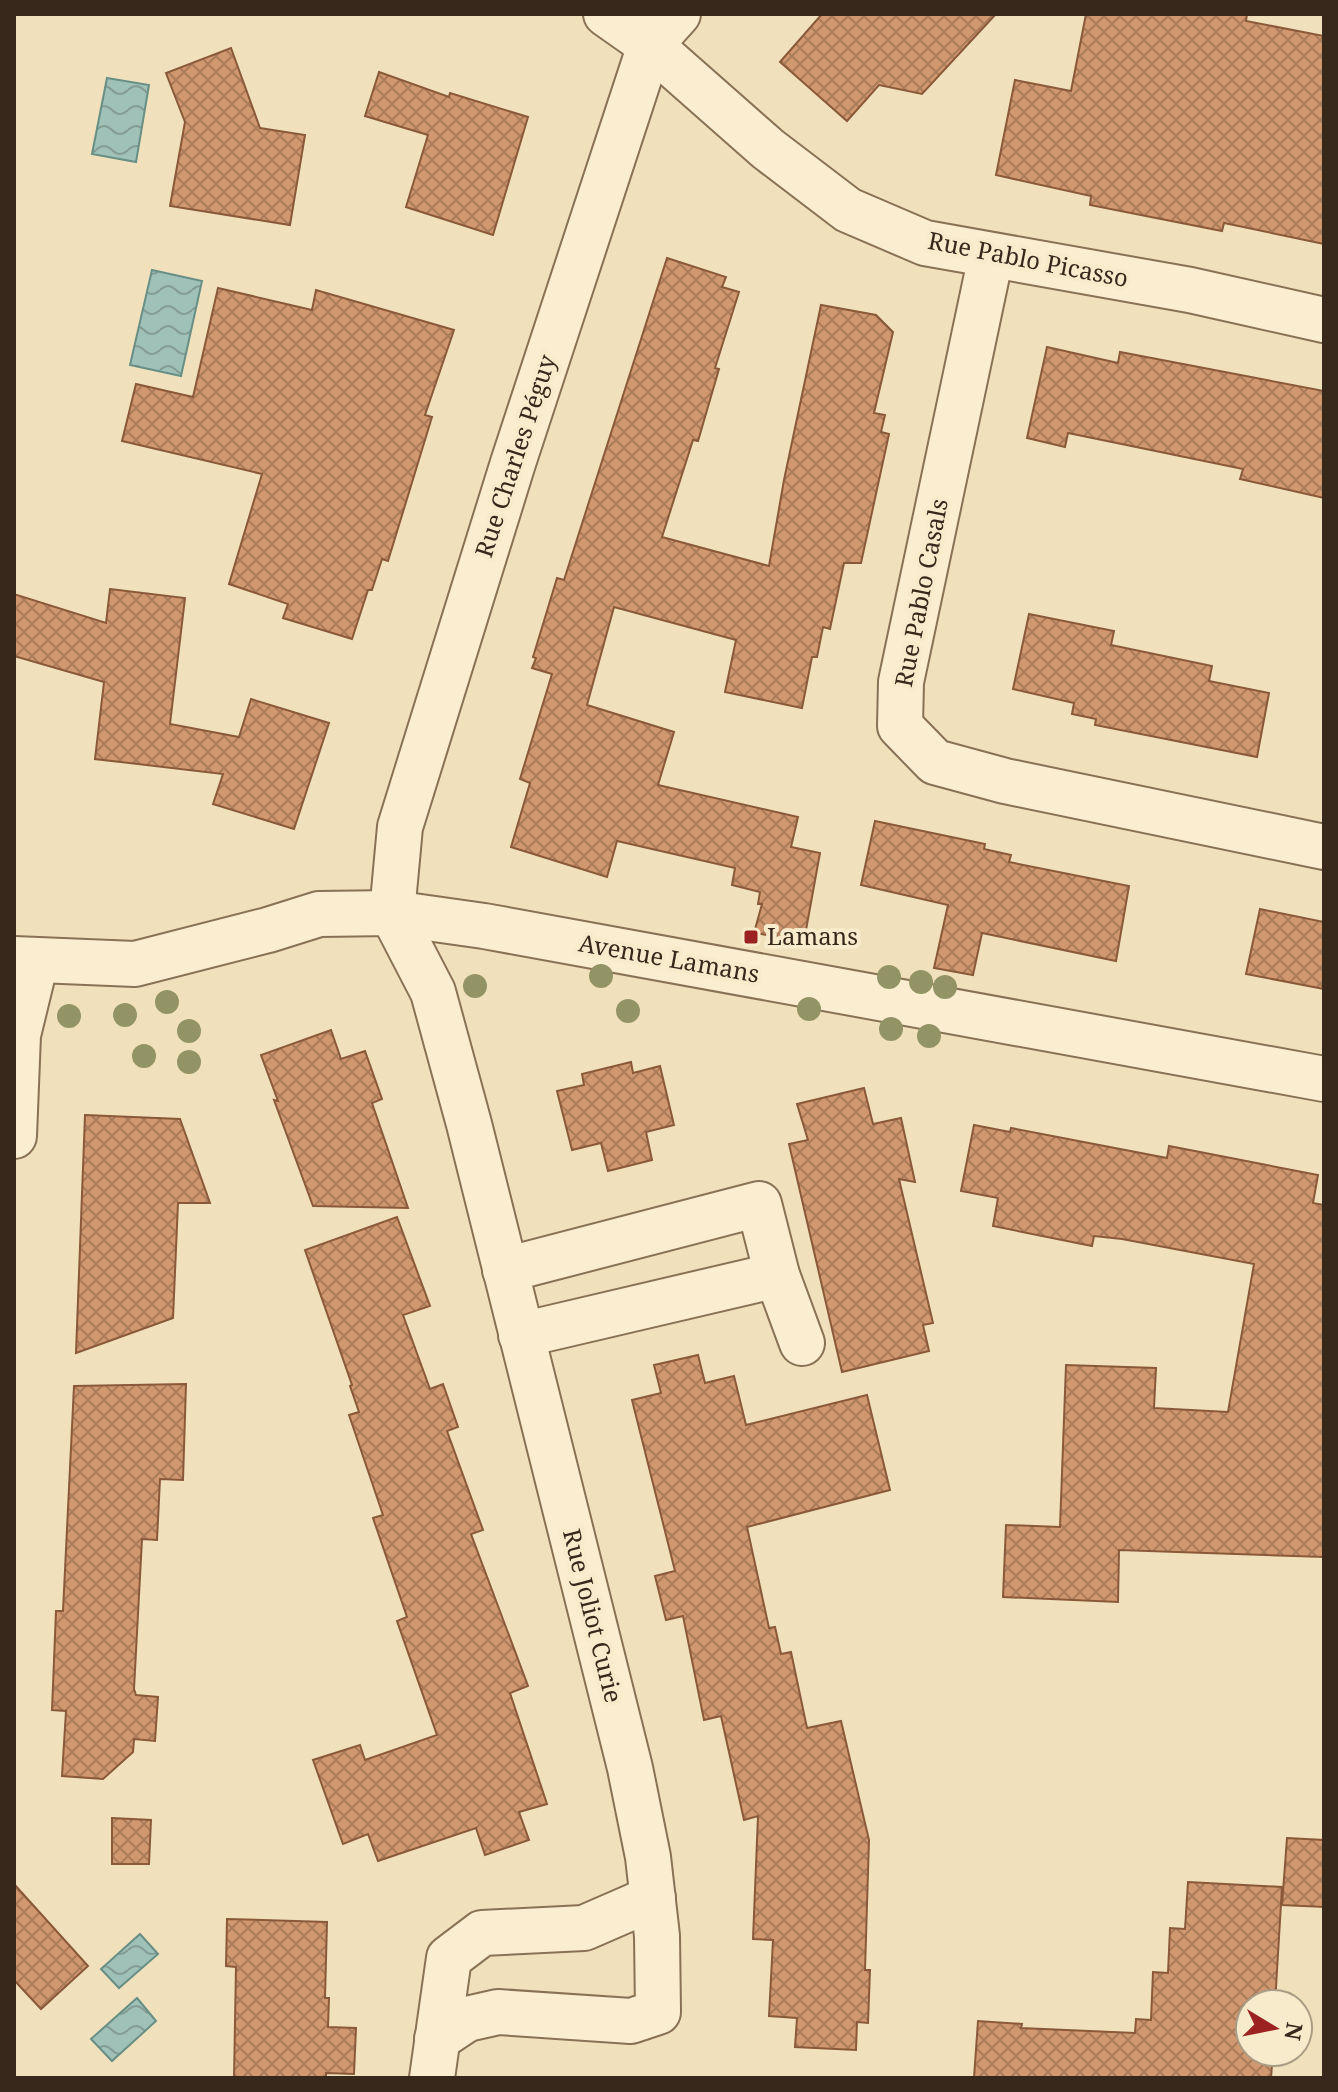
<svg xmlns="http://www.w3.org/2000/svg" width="1338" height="2092" viewBox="0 0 1338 2092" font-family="'Noto Serif',serif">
	<defs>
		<pattern id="water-waves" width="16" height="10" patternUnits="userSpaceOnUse" patternTransform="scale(2)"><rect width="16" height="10" fill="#a0c1b8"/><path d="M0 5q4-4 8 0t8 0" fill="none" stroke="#839d95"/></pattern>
		<pattern id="building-cross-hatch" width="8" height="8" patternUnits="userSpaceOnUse" patternTransform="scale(2)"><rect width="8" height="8" fill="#d1986f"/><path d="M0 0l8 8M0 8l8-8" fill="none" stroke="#aa7c5a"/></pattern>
	</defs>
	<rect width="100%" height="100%" fill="#f0e1bc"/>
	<!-- water -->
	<g fill="url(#water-waves)" stroke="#688f85" stroke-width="2">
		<path d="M107,78l42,7 -13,77 -44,-8z"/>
		<path d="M152,270l50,11 -21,95 -51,-11z"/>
		<path d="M140,1934l18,20 -39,34 -18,-19z"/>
		<path d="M137,1998l19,23 -44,40 -21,-22z"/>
	</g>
	<!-- building -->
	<g fill="url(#building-cross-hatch)" stroke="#8a5939" stroke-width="2">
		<path d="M822,14h174l-74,80 -43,-9 -32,36 -67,-59z"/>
		<path d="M1086,14h161l-1,7 78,15v208l-100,-21 -2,8 -132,-26 1,-9 -95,-21 19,-95 56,11z"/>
		<path d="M231,48l29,80 45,7 -15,90 -120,-19 15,-84 -19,-49z"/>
		<path d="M379,72l70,25 1,-4 78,24 -35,118 -87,-28 22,-72 -63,-19z"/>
		<path d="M667,258l59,19 -4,10 17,5 -24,76 4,1 -21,72 -5,-1 -31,97 107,29 15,-86 37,-175 55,10 17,17 -19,81 11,2 -4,17 8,2 -28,129h-17l-14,66 -7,-2 -6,30h-5l-10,51 -77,-16 11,-52 -122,-33 -27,98 87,27 -16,53 140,32 -7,30 29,6 -16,88 -50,-8 8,-29h-4l2,-12 -28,-7 3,-17 -118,-27 -10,36 -96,-30 19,-64 -10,-4 32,-105 -20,-6 4,-10 -3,-1 24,-79 7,2z"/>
		<path d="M218,288l94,22 4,-20 138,40 -29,85 7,2 -44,144 -6,-2 -10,31h-4l-16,49 -69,-21 5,-14 -59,-20 33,-110 -140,-33 14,-57 57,13z"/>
		<path d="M1047,347l71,16 2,-11 204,39v107l-84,-19 3,-10 -175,-36 -3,14 -38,-9z"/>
		<path d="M110,589l75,9 -15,126 69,13 12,-38 78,24 -35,106 -81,-25 10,-30 -128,-15 9,-77 -90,-26v-62l92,29z"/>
		<path d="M1029,614l85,17 -3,14 101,21 -3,15 60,12 -12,64 -162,-32 1,-6 -24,-5 2,-11 -61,-14z"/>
		<path d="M875,821l110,23 -1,5 27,6 -2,7 120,24 -13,75 -134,-28 -9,42 -39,-7 14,-63 -87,-20z"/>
		<path d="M1260,909l64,13v67l-78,-15z"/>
		<path d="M331,1030l10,29 24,-8 17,48 -10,4 36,105 -95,-2 -39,-106 4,1 -17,-46z"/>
		<path d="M631,1062l2,11 27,-7 14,59 -28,7 6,28 -44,11 -7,-28 -29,7 -15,-59 27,-6 -2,-11z"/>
		<path d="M864,1088l9,36 28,-6 14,64 -16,-3 34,144 -10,2 6,26 -87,21 -53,-228 19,-4 -11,-36z"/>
		<path d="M85,1115l95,4 30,84h-32l-5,115 -97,35z"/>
		<path d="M974,1125l36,7 1,-4 156,30 2,-12 149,29 -5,28 11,2v352l-205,-7 -1,52 -115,-5 3,-72 54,2 6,-162 90,3 -2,40 74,4 26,-148 -132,-25 -28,-3 -2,10 -99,-20 5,-28 -37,-7z"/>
		<path d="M397,1217l33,89 -27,9 27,74 13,-5 15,43 -11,4 36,99 -12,4 57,152 -18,7 37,111 -28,8 10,28 -44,15 -9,-27 -98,33 -10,-27 -25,10 -30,-84 47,-15 5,15 72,-25 -40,-114 10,-4 -34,-99 10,-3 -34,-100 10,-3 -9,-26 2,-1 -47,-135z"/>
		<path d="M698,1355l7,28 29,-7 12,49 121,-30 23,95 -143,37 22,101 6,-1 6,27 10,-2 16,76 34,-7 28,119 -4,130h5l-2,53 -11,-1 -1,28 -61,-3 2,-29 -28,-2 4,-76 -20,-1 5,-123 -14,4 -23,-104 -17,4 -21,-104 -17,4 -11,-44 20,-5 -43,-171 29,-7 -7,-28z"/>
		<path d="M186,1384l-3,96 -23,-1 -3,61 -15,-1 -8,150 2,6 22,2 -3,44 -21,-2 -1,13 -30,27 -41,-3 4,-65 -14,-1 4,-99h7l11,-225z"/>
		<path d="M112,1818l39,2 -2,44h-37z"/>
		<path d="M1287,1838l37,2v67l-42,-2z"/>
		<path d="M1188,1882l94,5 -7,117h-25v48h23l-2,26h-297l4,-57 44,3 -1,4 114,5 1,-14 15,1 2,-48 15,1 2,-45 15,1z"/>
		<path d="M14,1884l74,82 -47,43 -27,-29z"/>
		<path d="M227,1919l100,3 -2,76h4l-1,29 28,1 -2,46 -28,-1v5h-92l2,-111 -10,-1z"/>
	</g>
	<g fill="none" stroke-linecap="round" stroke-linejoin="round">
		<!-- minor casing -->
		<g stroke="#897155" stroke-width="48">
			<g id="minor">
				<path d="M606,14l44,31 118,104 80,61 77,33 265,47 134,30"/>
				<path d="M991,256l-90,426 -1,44 35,36 70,19 319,66"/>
				<path d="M392,913l41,79 36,132 161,644 18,89 9,79 1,76 -27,9 -133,-9 -31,7 -30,20"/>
				<path d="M392,913l8,-86 113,-364 137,-418 28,-31"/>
				<path d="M14,959l121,5 133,-34 51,-16 73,-1 92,13 840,153"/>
				<path d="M14,1136l4,-101 18,-74"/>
				<path d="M505,1270l254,-66 18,71 25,68"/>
				<path d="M521,1335l256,-60"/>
				<path d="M432,2078l17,-120 33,-25 102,-5 69,-30"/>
			</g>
		</g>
		<!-- minor -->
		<use href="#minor" stroke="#fbeed0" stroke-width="44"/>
	</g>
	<!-- trees -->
	<g fill="#939466">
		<circle cx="601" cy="976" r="12"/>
		<circle cx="889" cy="977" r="12"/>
		<circle cx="921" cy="982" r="12"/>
		<circle cx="475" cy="986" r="12"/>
		<circle cx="945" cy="987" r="12"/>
		<circle cx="167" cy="1002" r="12"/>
		<circle cx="809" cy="1009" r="12"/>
		<circle cx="628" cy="1011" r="12"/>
		<circle cx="125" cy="1015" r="12"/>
		<circle cx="69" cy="1016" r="12"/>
		<circle cx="891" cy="1029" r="12"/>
		<circle cx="189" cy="1031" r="12"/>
		<circle cx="929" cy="1036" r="12"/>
		<circle cx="144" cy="1056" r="12"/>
		<circle cx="189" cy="1062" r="12"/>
	</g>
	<!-- markers -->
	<rect fill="#9c2121" stroke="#f7ebcc" stroke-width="3" x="743" y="929" width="16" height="16" rx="4"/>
	<g text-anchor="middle" stroke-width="8" stroke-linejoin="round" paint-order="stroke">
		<!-- street labels -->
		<g font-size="24" fill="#37281b" stroke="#f7ebcc">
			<text transform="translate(1028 260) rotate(11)" y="8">Rue Pablo Picasso</text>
			<text transform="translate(516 456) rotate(-72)" y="8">Rue Charles Péguy</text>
			<text transform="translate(922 593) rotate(-79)" y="8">Rue Pablo Casals</text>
			<text transform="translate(669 959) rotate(10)" y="8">Avenue Lamans</text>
			<text transform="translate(592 1616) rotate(76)" y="8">Rue Joliot Curie</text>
		</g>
		<!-- poi labels -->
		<g font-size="24" fill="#37281b" stroke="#f7ebcc" text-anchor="start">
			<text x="767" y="945">Lamans</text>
		</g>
	</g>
	<!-- border -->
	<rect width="1338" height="2092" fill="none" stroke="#37281b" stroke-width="32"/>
	<!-- north arrow -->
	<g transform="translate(1274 2028) rotate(100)"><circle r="38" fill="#f7ebcc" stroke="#aa9d85" stroke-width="2"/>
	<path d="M0-6L14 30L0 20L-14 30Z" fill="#9c2121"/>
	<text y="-12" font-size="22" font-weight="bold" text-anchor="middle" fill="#37281b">N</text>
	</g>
</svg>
